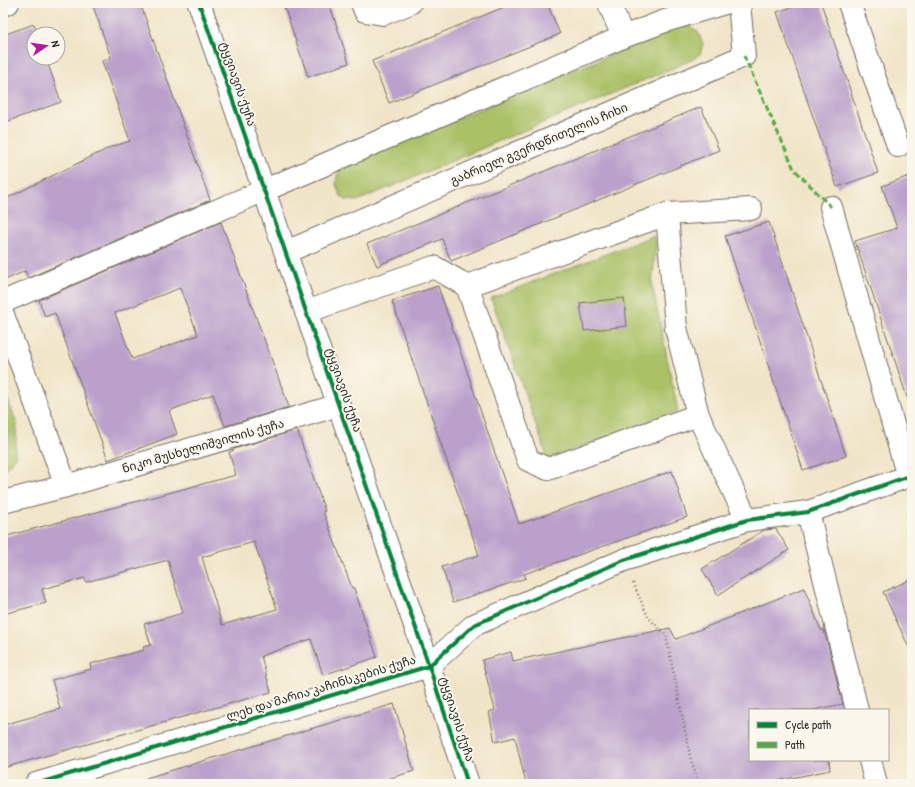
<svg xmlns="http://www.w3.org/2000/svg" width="915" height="787" viewBox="0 0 915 787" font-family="'Patrick Hand','Noto Sans Georgian',sans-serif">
	<rect width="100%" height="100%" fill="#fbf7ec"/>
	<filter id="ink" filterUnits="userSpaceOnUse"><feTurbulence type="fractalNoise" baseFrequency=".025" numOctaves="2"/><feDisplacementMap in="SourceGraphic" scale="8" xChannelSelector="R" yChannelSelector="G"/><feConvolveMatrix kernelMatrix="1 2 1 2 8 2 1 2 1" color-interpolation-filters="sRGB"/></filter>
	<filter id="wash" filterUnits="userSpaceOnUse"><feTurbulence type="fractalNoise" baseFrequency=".012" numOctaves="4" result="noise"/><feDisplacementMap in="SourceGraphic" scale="16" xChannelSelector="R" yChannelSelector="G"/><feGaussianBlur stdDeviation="0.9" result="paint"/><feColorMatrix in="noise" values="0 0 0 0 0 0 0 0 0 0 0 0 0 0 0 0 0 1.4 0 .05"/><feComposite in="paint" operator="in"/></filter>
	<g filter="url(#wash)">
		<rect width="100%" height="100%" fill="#f1e5c8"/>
		<!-- green -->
		<g fill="#aac166" stroke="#6a7648">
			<path d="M680,26l11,1 7,5 5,12 -3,10 -8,6 -335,141 -11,-1 -6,-5 -4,-11 1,-9 6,-9z"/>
			<path d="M653,236l3,7 -4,41 26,127 -130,48 -57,-161z"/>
			<path d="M3,387l14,37 -2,35 -12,12z"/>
		</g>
		<g id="blocks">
			<!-- building -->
			<g fill="#baa0ca" fill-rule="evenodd">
				<path d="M92,3h48l70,197 -182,78 -3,-7 -22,10v-81l108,-53 19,-6 -28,-80 9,-3z"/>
				<path d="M283,3h46l20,60 -41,14z"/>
				<path d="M514,3h33l13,31 -171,69 -17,-42z"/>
				<path d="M804,3h17l57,170 -41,14 -60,-175z"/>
				<path d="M34,24l3,10h-3v24h12l15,44 -58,21v-88z"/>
				<path d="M701,107l18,43 -268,111 -9,-22 -65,27 -10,-22z"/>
				<path d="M912,175v224l-4,1 -53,-159 42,-13 -15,-42z"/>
				<path d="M221,222l68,185 -64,19 -12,-32 -44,17 8,23 -69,26 -53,-147 -10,4 -6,-17zM180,288l18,47 -66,24 -17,-46z"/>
				<path d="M769,222l77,234 -43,14 -78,-234z"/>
				<path d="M438,286l81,238 153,-53 15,46 -163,57 2,4 -73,24 -11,-35 37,-12 -87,-254z"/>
				<path d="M624,298l3,28 -43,5 -4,-28z"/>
				<path d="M297,430l28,81h-2l29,77h2l23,69 -54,18 -12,-36 -50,17 10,36 -268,76v-43l57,-16 -8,-29 39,-11 -1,-5 54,-14 -1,-3 8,-2 -7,-21 39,-11 -15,-53 -82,22 -1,-4 -43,11 4,14 -43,11v-77l233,-62 -7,-23 5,-2v-1zM254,542l23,67 -55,16 -20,-68z"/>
				<path d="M776,529l13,21 -71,45 -16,-26 62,-39z"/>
				<path d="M912,579v75l-29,-62z"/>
				<path d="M804,588l17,42h3l19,74 -30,6h-63v50h79l1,10 -67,14h-237l-11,-47 -20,5 -6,-30 6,-2 -13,-50 29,-8 2,9 157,-33 6,11z"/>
				<path d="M394,704l20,67 -43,13h-224l-1,-6z"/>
			</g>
		</g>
	</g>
	<g filter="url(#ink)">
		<use href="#blocks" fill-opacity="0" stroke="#706c62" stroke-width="1"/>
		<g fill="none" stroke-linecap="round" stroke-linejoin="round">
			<!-- minor casing -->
			<g stroke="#706c62" stroke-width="24">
				<g id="minor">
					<path d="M199,3l230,663 39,118"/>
					<path d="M362,3l3,8 18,3 27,-11"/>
					<path d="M609,3l14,34"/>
					<path d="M849,3l49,143"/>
					<path d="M3,5l5,-2"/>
					<path d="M831,207l77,270"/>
					<path d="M667,214l9,114 22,87 49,105"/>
					<path d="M286,252l458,-196 -5,-53"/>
					<path d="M467,286l200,-72 84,-5"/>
					<path d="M3,302l620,-265 42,-16 60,-18"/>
					<path d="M306,312l128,-45 33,19 61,174 20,9 150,-54"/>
					<path d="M3,315l63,171"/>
					<path d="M3,502l63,-16 273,-81"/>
					<path d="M808,512l49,198"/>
					<path d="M870,760l6,24"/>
					<path d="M36,784l393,-118 45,-41 150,-65 123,-40 61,-8 104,-37"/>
				</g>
			</g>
			<!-- path -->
			<g stroke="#706c62" stroke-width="2.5" stroke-dasharray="1 3" stroke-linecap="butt">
				<path d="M3,405l5,-2"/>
				<path d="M633,583l15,34 18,18 25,125 8,24"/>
			</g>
			<!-- minor -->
			<use href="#minor" stroke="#fff" stroke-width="22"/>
			<!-- quiet -->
			<path stroke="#54ab44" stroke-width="3" stroke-dasharray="6 3" stroke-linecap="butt" d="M744,56l50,113 37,38"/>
			<!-- cycleway casing -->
			<g stroke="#fbf7ec" stroke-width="6">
				<g id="cycleway">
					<path d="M199,3l230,663 39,118"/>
					<path d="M36,784l393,-118 45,-41 150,-65 123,-40 61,-8 104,-37"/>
				</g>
			</g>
			<!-- cycleway -->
			<use href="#cycleway" stroke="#00873e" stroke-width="4"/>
		</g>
	</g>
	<g text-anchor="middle" stroke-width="4" stroke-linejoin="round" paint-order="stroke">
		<!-- street labels -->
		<g font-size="12" fill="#2b2b2b" stroke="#fbf7ec">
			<text transform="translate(238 84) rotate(71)" y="4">ტყვიავის ქუჩა</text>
			<text transform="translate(539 144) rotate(-23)" y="4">გაბრიელ გვერდწითელის ჩიხი</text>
			<text transform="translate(344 390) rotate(71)" y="4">ტყვიავის ქუჩა</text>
			<text transform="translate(203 446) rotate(-16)" y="4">ნიკო მუსხელიშვილის ქუჩა</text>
			<text transform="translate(321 688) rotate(-17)" y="4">ლეხ და მარია კაჩინსკების ქუჩა</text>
			<text transform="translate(457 719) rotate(72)" y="4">ტყვიავის ქუჩა</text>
		</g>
	</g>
	<!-- margin -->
	<rect width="915" height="787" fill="none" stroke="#fbf7ec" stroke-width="16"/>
	<!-- legend -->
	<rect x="749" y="709" width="140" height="52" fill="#fbf7ec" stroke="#a8a59f"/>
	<rect x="757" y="722" width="20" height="6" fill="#00873e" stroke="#a8a59f"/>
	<text x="785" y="729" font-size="12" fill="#2b2b2b">Cycle path</text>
	<rect x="757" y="742" width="20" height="6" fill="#54ab44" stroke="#a8a59f"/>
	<text x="785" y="749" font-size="12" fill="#2b2b2b">Path</text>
	<!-- north arrow -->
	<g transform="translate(46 46) rotate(77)"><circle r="19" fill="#fbf7ec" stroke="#a8a59f"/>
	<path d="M0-3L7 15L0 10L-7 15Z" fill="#b5179e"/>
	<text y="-6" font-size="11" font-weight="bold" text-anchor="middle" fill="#2b2b2b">N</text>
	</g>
</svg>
